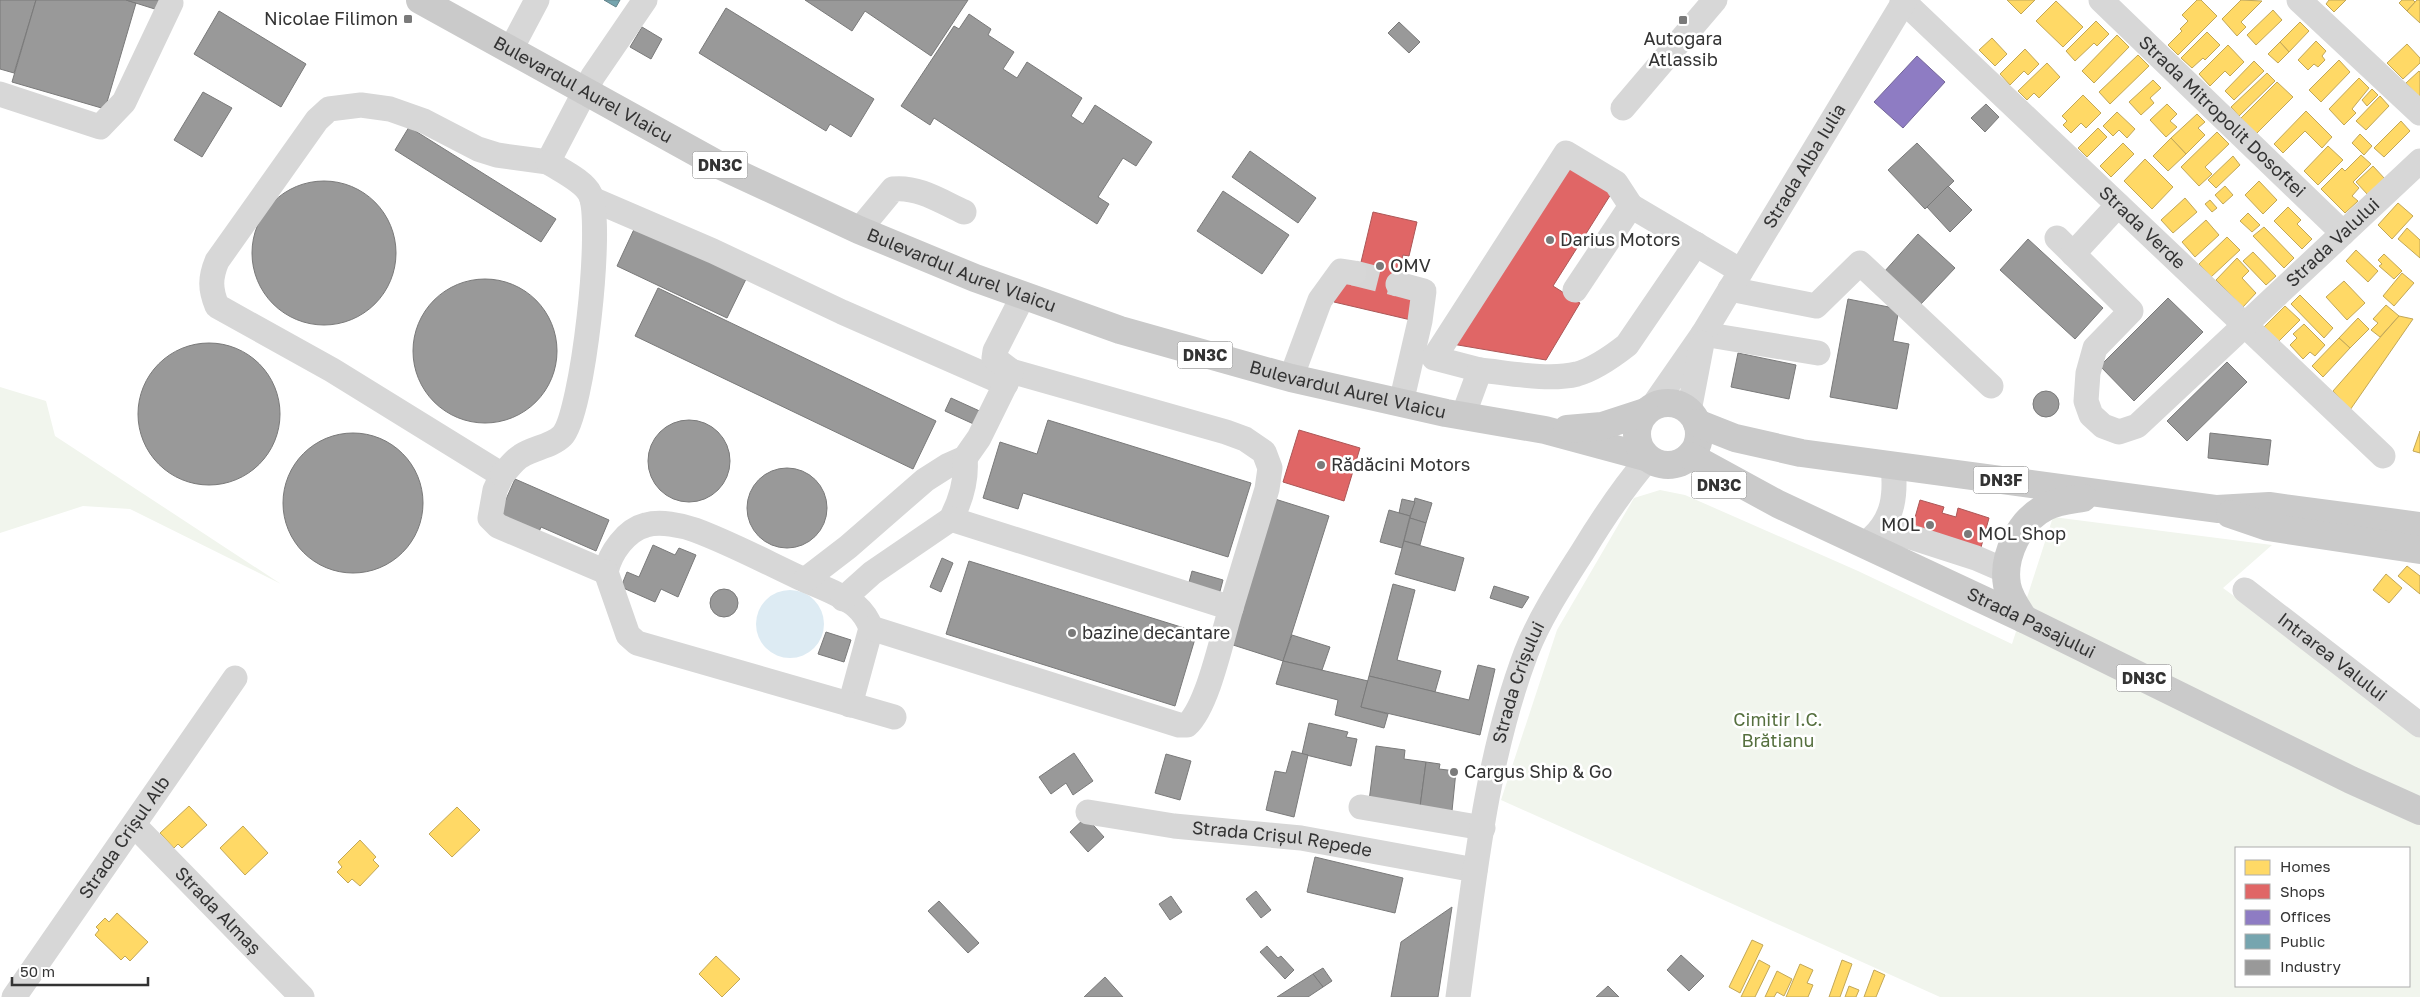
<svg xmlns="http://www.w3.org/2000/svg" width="2420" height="997" viewBox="0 0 2420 997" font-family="'Golos Text',sans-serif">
	<rect width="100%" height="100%" fill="#fff"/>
	<!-- green -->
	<g fill="#f1f5ed" fill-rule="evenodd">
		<path d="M0,387l46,14 9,35 226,148 -151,-75 -47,-3 -83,27z"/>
		<path d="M1660,490l25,5 173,76 154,73 41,-127 219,28 -49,43 197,145v264h-480l-439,-197 56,-170 77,-132zM2236,848h173v138h-173z"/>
	</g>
	<!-- water -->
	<circle fill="#ddebf3" cx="790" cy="624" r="34"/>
	<!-- homes -->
	<g fill="#ffd966" stroke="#c2a757">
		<path d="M2007,0h28l-14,14z"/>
		<path d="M2197,0h4l16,16 -39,39 -10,-10 14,-14 -2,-2 8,-8 -6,-6z"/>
		<path d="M2241,0l21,1 -21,21 5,5 -9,9 -15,-17z"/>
		<path d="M2329,0h17l-12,12 -8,-8z"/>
		<path d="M2402,0h11l2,2 -8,9 -8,-8z"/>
		<path d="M2417,0h3v23l-13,-12z"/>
		<path d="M2056,1l27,26 -20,20 -27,-26z"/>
		<path d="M2273,10l9,10 -26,25 -9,-10z"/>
		<path d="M2096,21l13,13 -12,12 -3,-3 -19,18 -9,-10z"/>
		<path d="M2300,22l9,9 -20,21 -9,-10z"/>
		<path d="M2207,32l13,13 -15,15 -2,-2 -11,10 -11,-10z"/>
		<path d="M2117,35l12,12 -35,36 -12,-12z"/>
		<path d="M1992,38l15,16 -12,12 -16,-16z"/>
		<path d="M2316,41l10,10 -4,5 3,4 -7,7 -4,-3 -6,6 -10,-10z"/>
		<path d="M2280,42l9,10 -11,11 -10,-9z"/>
		<path d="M2407,44l13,14v5l-17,16 -16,-16z"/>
		<path d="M2228,45l16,17 -14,14 -5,-5 -15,15 -11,-12z"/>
		<path d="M2025,49l14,15 -11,11 -4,-4 -14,14 -10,-11z"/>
		<path d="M2138,55l11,11 -39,38 -11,-12z"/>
		<path d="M2339,60l11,12 -29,30 -12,-12z"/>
		<path d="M2254,61l10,10 -30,29 -9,-9z"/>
		<path d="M2047,63l13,14 -21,21 -5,-5 -7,7 -9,-9z"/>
		<path d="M2419,71l1,1v25l-14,-14z"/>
		<path d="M2267,73l8,8 -36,35 -8,-9z"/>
		<path d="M2359,78l10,10 -17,21 4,4 -12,12 -15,-16z"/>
		<path d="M2153,80l8,8 -11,10 4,5 -13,12 -12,-13z"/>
		<path d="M2277,82l16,15 -37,37 -15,-16z"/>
		<path d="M2372,89l6,6 -11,11 -5,-6z"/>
		<path d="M2083,95l18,18 -15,15 -5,-5 -10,10 -8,-8 4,-4 -5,-5z"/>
		<path d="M2380,96l9,10 -23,24 -10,-9z"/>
		<path d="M2167,104l10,10 -7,7 7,6 -11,10 -16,-17z"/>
		<path d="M2306,111l26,26 -10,11 -17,-17 -22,22 -9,-9z"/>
		<path d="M2117,112l18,17 -8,9 -8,-8 -6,6 -10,-10z"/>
		<path d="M2197,114l8,8 -7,6 7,7 -19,19 -15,-16z"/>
		<path d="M2401,121l9,10 -26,26 -10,-9z"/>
		<path d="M2098,128l9,9 -20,20 -9,-9z"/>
		<path d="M2217,132l12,12 -24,23 7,7 -13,12 -18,-19z"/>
		<path d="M2360,134l12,12 -8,9 -12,-12z"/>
		<path d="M2171,138l15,16 -18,17 -15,-15z"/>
		<path d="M2123,143l11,11 -23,23 -11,-11z"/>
		<path d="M2328,146l15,14 -25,25 -14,-14z"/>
		<path d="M2361,155l10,9 -18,18 6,6 -7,8 6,5 -13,12 -24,-24 21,-21 3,3z"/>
		<path d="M2233,156l7,9 -24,23 -8,-8z"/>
		<path d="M2145,159l28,28 -21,22 -28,-28z"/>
		<path d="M2373,166l12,13 -17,16 -12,-13z"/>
		<path d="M2259,181l18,19 -14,14 -18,-19z"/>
		<path d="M2225,186l8,9 -10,9 -8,-9z"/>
		<path d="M2185,198l12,14 -24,21 -12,-13z"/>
		<path d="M2210,200l7,8 -5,4 -7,-8z"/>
		<path d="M2398,203l15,13 -21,23 -14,-14z"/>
		<path d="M2288,207l13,13 -4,4 15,15 -10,10 -28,-28z"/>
		<path d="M2248,213l12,12 -8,7 -12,-11z"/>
		<path d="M2206,220l13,15 -24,22 -13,-15z"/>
		<path d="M2264,227l30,31 -10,10 -31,-32z"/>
		<path d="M2407,228l13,12v18l-22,-19z"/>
		<path d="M2227,237l13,13 -29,27 -12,-13z"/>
		<path d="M2356,250l22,21 -10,11 -22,-21z"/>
		<path d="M2253,252l23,24 -10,9 -23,-24z"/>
		<path d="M2384,254l18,17 -8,8 -15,-13 3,-2 -4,-4z"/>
		<path d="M2237,258l12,13 -7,7 14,15 -13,14 -27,-27z"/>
		<path d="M2402,273l12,10 -20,23 -11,-10z"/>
		<path d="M2344,281l21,22 -18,17 -21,-23z"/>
		<path d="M2300,295l33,33 -9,10 -33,-34z"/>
		<path d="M2386,305l13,11 -19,21 -9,-7 7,-7 -5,-4z"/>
		<path d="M2285,306l15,14 -22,22 -14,-15z"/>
		<path d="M2399,316l14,3 -63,91 -17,-19z"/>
		<path d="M2358,318l11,11 -19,19 -11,-10z"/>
		<path d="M2304,324l21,21 -10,11 -5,-4 -7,7 -13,-14 7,-7 -4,-4z"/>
		<path d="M2339,338l11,10 -27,29 -11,-11z"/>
		<path d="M2420,431v22l-7,-2z"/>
		<path d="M2407,566l13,10v18l-22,-18z"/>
		<path d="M2386,574l16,14 -13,15 -16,-13z"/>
		<path d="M189,806l18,19 -25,23 -4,-4 -4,4 -14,-15z"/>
		<path d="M457,807l23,23 -28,27 -23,-23z"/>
		<path d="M243,826l25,27 -23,22 -25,-27z"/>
		<path d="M360,840l16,17 -3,3 6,6 -19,20 -8,-7 -4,4 -11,-11 5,-5 -4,-5z"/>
		<path d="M117,913l31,29 -18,19 -5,-5 -4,4 -26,-25 4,-5 -3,-3 9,-9 4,4z"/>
		<path d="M1752,940l11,5 -23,48 -11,-6z"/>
		<path d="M716,956l24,23 -18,18 -23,-23z"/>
		<path d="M1759,960l11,6 -15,31h-14z"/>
		<path d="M1842,960l10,4 -12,33h-11z"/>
		<path d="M1800,964l13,6 -6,13 6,2 -5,12h-22z"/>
		<path d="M1874,970l11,5 -9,22h-12z"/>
		<path d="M1777,971l15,8 -8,17 -7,-4 -3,5h-9z"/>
		<path d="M1849,986l10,4 -3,7h-11z"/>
	</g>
	<!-- shops -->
	<g fill="#e06666" stroke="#ac5757">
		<path d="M1565,164l46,30 -58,92 27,17 -34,57 -94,-16z"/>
		<path d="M1373,212l44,10 -8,34 -6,-1 -8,33 23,5 -7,27 -77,-18 6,-27 17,4z"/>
		<path d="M1299,430l61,18 -16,53 -61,-19z"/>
		<path d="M1920,500l24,7 -2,6 14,4 2,-9 31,10 -9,33 -70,-16z"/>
	</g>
	<!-- offices -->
	<path fill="#8e7cc3" stroke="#736698" d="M1917,56l28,26 -42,46 -29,-26z"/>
	<!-- public -->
	<path fill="#76a5af" stroke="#62838a" d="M604,0h16l-4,7z"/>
	<!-- industry -->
	<g fill="#999" stroke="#7a7a7a">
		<path d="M0,0h36l-22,73 -14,-4z"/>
		<path d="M36,0h90l10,3 -31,106 -93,-27z"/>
		<path d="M126,0h35l-3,10z"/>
		<path d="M805,0h163l-37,56 -66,-45 -13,20z"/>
		<path d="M726,8l148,91 -23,38 -21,-13 -4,7 -127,-78z"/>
		<path d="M219,11l87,53 -25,43 -87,-53z"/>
		<path d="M969,14l22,15 -3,6 26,17 -11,17 14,9 10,-16 55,36 -11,18 12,8 12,-19 57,37 -16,24 -13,-8 -25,39 11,7 -12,20 -163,-106 -4,7 -29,-19 53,-80 5,3z"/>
		<path d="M1399,22l21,20 -11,11 -21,-20z"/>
		<path d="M642,27l20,12 -11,20 -21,-12z"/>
		<path d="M203,92l29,16 -30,49 -28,-17z"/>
		<path d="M1986,104l13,13 -14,15 -14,-14z"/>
		<path d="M409,127l147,92 -15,23 -146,-92z"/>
		<path d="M1917,143l37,38 -29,28 -37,-39z"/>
		<path d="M1250,151l66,47 -18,25 -66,-46z"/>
		<circle cx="324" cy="253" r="72"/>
		<path d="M1948,186l24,24 -22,22 -23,-25z"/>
		<path d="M1223,191l66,44 -27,39 -65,-43z"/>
		<path d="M636,225l111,52 -20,41 -110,-52z"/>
		<path d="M1918,234l37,34 -35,37 -36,-33z"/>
		<path d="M2028,239l75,69 -28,31 -75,-69z"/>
		<circle cx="485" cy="351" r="72"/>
		<path d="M658,288l278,133 -23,48 -278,-133z"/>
		<path d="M2168,298l35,34 -69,69 -34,-35z"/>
		<path d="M1848,299l51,10 -6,32 16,3 -12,65 -67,-12z"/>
		<circle cx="209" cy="414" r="71"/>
		<path d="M1738,353l58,12 -7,34 -58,-12z"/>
		<path d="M2227,362l20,20 -60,59 -20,-20z"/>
		<circle cx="2046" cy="404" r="13"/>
		<path d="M951,398l33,15 -6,13 -33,-15z"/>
		<path d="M1048,420l203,63 -23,74 -205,-64 -5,16 -35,-11 17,-56 37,12z"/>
		<circle cx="689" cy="461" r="41"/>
		<circle cx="353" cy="503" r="70"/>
		<path d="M2210,433l61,7 -3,25 -60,-7z"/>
		<circle cx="787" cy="508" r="40"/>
		<path d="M515,479l94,41 -13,31 -55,-24 -2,5 -40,-17z"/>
		<path d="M1415,498l17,5 -6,20 -16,-5z"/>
		<path d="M1275,499l54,17 -46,145 -53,-17z"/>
		<path d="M1402,499l13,3 -5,14 -11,-3z"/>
		<path d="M1389,510l21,6 -8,32 -22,-6z"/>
		<path d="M1410,518l16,5 -6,22 -16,-4z"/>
		<path d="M1404,541l60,17 -9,33 -60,-17z"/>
		<path d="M653,545l22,10 4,-7 17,7 -18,42 -17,-8 -6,13 -34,-15 6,-15 12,5z"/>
		<path d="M942,558l11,5 -12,29 -11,-5z"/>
		<path d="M969,561l228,71 -22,74 -229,-72z"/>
		<path d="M1192,571l31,9 -4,15 -31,-9z"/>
		<path d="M1393,584l22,6 -18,70 44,11 -6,21 -66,-16z"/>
		<path d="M1494,586l35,11 -7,11 -32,-10z"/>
		<circle cx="724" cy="603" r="14"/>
		<path d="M826,632l25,8 -7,22 -26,-8z"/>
		<path d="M1292,635l38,12 -8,23 -39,-9z"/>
		<path d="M1283,661l85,20 -7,26 27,7 -4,14 -49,-13 3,-15 -62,-16z"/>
		<path d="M1478,665l17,4 -15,66 -119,-28 8,-31 100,24z"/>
		<path d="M1309,723l39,9 -2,5 11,2 -6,27 -49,-12z"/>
		<path d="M1376,746l29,4 -1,9 22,3 -6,45 -51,-6z"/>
		<path d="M1292,751l16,4 -14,62 -28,-7 9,-39 11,2z"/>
		<path d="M1074,753l19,28 -20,14 -7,-12 -15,11 -12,-17z"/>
		<path d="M1166,754l25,7 -11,39 -25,-7z"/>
		<path d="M1426,762l14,2 -1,5 17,2 -4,40 -32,-4z"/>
		<path d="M1086,817l18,20 -16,15 -18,-20z"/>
		<path d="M1315,857l88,21 -8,35 -88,-21z"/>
		<path d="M1256,891l15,19 -10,8 -15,-19z"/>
		<path d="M1171,896l11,16 -12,8 -11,-16z"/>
		<path d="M939,901l40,42 -11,10 -40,-42z"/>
		<path d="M1452,907l-14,90h-47l10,-55z"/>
		<path d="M1267,946l11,12 3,-2 13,14 -9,9 -25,-27z"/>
		<path d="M1681,955l23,21 -15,15 -22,-21z"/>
		<path d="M1323,968l9,13 -9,6 -10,-13z"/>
		<path d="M1313,974l10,13 -15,10h-31z"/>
		<path d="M1105,977l18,20h-39z"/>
		<path d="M1608,986l11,11h-23z"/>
	</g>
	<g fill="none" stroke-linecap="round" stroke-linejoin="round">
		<!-- minor-tunnel -->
		<path stroke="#d6d6d6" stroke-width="25" stroke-dasharray="25 12" stroke-linecap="butt" d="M1354,273l44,11"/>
		<!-- minor -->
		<g stroke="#d7d7d7" stroke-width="25">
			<path d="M645,0l-52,76 -45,86 -51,-7 -19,-6 -54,-28 -34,-12 -29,-4 -32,4 -12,11 -100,141c-7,17 -7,28 0,45l115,64 170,105 -7,15 -5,28 8,8 108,46c4,-19 20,-42 40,-47 14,-4 35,0 49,5 35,13 69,31 103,47 19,9 42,16 58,29 7,6 12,14 15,22l-21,77"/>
			<path id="s1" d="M1902,0l481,456"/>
			<path id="s2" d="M2101,0l242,233"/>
			<path d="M2299,0l121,113"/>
			<path d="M510,51l27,-51"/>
			<path d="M0,94l100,33 24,-25 47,-99"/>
			<path d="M1623,108l92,-108"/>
			<path d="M592,199l121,52 129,61 164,72"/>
			<path d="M859,230l34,-41c25,-3 49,13 71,23"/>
			<path id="s3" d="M2057,238l74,73 -36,37 -7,25 -2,28 5,14 12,11 16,6 18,-6 283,-265"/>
			<path d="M2073,254l45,-49"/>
			<path d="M1398,284l26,7 -4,30 -19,82"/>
			<path d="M1730,289l86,17 44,-43 131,123"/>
			<path d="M1575,290l56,-84 110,65"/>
			<path d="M1703,334l115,19"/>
			<path d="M1480,370l-46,-12 132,-205 50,30 15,23"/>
			<path d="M1011,371l215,61 19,7 19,13 6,16 -3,21 -36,119"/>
			<path d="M1291,378l29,-78 21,-29 13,2"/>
			<path id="s4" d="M1653,406l50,-72 202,-334"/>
			<path d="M1689,411l13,-68"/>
			<path d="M1463,416l17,-46c29,3 69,11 97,4 18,-5 36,-18 50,-29l69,-101"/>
			<path d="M502,475c6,-6 12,-15 19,-19 12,-8 31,-10 41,-20 21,-21 42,-215 28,-242 -6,-13 -30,-24 -42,-32"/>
			<path d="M1883,528l93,30 30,13"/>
			<path d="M1872,538c22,-20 24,-44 21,-73"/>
			<path d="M606,572l22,63 9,8 257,74"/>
			<path d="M805,580l43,-33 77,-67 22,-14 18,-8 14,-20 31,-63 1,-4 -17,-13 1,-7 28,-55"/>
			<path id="s5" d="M2245,590l175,135"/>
			<path d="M843,599l29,-26 79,-54c10,-19 16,-40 14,-61"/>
			<path d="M871,628l308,97h8c21,-19 35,-88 44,-117l-280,-89"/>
			<path d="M1361,807l122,21"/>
			<path id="s6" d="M1088,812l86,14 127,12 174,32"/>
			<path id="s7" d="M134,825l168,172"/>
			<path id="s8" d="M14,997l221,-319"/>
			<path id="s9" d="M1458,997c16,-115 27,-235 68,-344 14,-36 36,-69 57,-102 20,-33 40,-63 65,-92"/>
		</g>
		<!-- major -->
		<g stroke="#cacaca" stroke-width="28">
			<path id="s10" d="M420,0l297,164 142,66 116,48 145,52 171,48 155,35 99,17 100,27"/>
			<circle cx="1668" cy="434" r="31"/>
			<path d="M1697,423l38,15 66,15 416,56 52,-3 151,20"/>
			<path d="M1567,429l35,-3 43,-14"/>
			<path id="s11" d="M1690,456l88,48 246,115 327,161 69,31"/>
			<path d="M2230,514l38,13 152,23"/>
			<path d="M2024,619c-7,-11 -15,-22 -17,-34 -5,-29 13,-65 39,-78 11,-6 24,-7 37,-9"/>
		</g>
	</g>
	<!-- markers -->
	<g fill="#7a7a7a" stroke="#fff" stroke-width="2">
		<rect x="403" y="14" width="10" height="10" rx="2.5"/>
		<rect x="1678" y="15" width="10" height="10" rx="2.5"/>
		<circle cx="1550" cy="240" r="5"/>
		<circle cx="1380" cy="266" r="5"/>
		<circle cx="1321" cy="465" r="5"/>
		<circle cx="1930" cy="525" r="5"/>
		<circle cx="1968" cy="534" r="5"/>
		<circle cx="1072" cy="633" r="5"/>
		<circle cx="1454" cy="772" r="5"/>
	</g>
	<g text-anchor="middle" stroke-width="5" stroke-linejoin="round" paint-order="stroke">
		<!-- shield labels -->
		<g fill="#fff" stroke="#707070" stroke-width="1">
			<rect x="692.5" y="151.5" width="55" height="27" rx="4"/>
			<rect x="1177.5" y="341.5" width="55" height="27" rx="4"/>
			<rect x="1973.5" y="466.5" width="55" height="27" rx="4"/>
			<rect x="1691.5" y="471.5" width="55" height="27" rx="4"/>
			<rect x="2116.5" y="664.5" width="55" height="27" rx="4"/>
		</g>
		<g font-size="16" font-weight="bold" fill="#333">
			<text x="720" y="171">DN3C</text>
			<text x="1205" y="361">DN3C</text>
			<text x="2001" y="486">DN3F</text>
			<text x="1719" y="491">DN3C</text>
			<text x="2144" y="684">DN3C</text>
		</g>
		<!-- poi labels -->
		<g font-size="18" fill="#333" stroke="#fff" text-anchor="start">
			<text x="398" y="25" text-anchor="end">Nicolae Filimon</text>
			<text x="1683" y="45" text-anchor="middle">Autogara<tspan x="1683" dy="21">Atlassib</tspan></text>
			<text x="1560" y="246">Darius Motors</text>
			<text x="1390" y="272">OMV</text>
			<text x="1331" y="471">Rădăcini Motors</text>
			<text x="1920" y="531" text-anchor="end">MOL</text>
			<text x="1978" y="540">MOL Shop</text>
			<text x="1082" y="639">bazine decantare</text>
			<text x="1464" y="778">Cargus Ship &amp; Go</text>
		</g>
		<!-- street labels -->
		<g font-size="18" fill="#333" stroke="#fff">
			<text dy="6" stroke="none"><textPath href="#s10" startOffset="186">Bulevardul Aurel Vlaicu</textPath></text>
			<text dy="6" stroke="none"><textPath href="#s2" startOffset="168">Strada Mitropolit Dosoftei</textPath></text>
			<text dy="6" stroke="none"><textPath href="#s4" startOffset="284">Strada Alba Iulia</textPath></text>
			<text dy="6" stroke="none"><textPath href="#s1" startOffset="331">Strada Verde</textPath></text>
			<text dy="6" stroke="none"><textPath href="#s3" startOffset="545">Strada Valului</textPath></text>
			<text dy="6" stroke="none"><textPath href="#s10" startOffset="606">Bulevardul Aurel Vlaicu</textPath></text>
			<text dy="6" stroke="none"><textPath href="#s10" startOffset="1011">Bulevardul Aurel Vlaicu</textPath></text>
			<text dy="6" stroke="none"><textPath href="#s11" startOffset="380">Strada Pasajului</textPath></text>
			<text dy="6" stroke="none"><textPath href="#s5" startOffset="110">Intrarea Valului</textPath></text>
			<text dy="6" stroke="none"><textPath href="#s9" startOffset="321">Strada Crișului</textPath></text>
			<text dy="6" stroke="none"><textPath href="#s8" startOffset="194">Strada Crișul Alb</textPath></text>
			<text dy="6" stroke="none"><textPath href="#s6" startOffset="196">Strada Crișul Repede</textPath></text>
			<text dy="6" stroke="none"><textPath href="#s7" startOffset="120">Strada Almaș</textPath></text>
		</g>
		<!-- park labels -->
		<g font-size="18" fill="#56703f" stroke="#fff">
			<text x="1778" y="726">Cimitir I.C.<tspan x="1778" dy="21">Brătianu</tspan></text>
		</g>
	</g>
	<!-- legend -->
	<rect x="2235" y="847" width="175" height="140" fill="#ffffff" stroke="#adadad"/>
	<rect x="2245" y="860" width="25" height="15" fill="#ffd966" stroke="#adadad"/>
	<text x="2280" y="872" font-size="15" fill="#333333">Homes</text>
	<rect x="2245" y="884" width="25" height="15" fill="#e06666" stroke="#adadad"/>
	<text x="2280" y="897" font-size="15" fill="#333333">Shops</text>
	<rect x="2245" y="910" width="25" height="15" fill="#8e7cc3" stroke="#adadad"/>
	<text x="2280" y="922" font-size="15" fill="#333333">Offices</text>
	<rect x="2245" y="934" width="25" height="15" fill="#76a5af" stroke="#adadad"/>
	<text x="2280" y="947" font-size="15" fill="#333333">Public</text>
	<rect x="2245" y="960" width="25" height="15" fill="#999999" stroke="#adadad"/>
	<text x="2280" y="972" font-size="15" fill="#333333">Industry</text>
	<!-- scale -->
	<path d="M12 977v8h136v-8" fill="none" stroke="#333333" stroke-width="2.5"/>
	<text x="20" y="977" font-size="15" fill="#333333" stroke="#ffffff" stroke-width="4" paint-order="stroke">50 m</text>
</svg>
